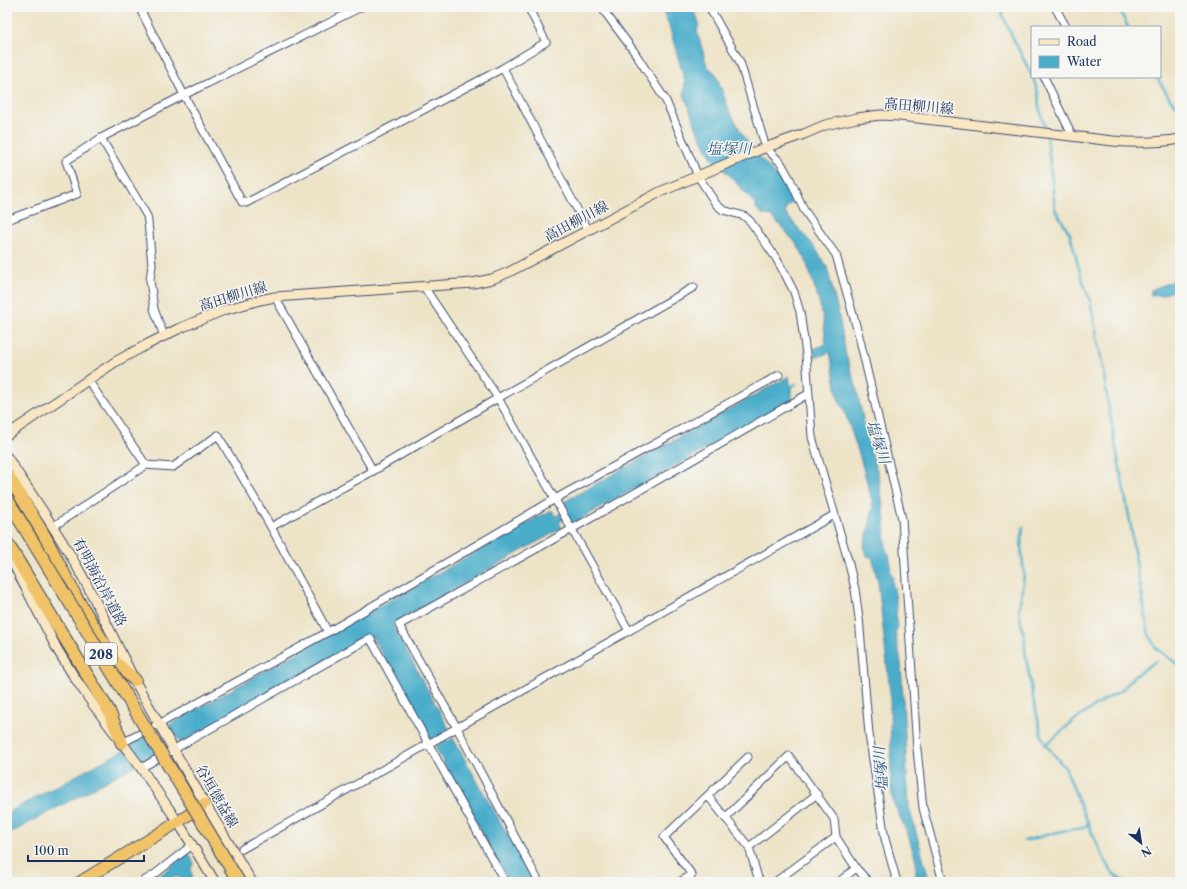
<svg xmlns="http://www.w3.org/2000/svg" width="1187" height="889" viewBox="0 0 1187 889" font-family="'Libre Caslon Text','Noto Serif JP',serif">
	<rect width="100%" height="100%" fill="#f6f6f2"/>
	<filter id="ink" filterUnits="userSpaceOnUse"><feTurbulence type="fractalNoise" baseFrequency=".025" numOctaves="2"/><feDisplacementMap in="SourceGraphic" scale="8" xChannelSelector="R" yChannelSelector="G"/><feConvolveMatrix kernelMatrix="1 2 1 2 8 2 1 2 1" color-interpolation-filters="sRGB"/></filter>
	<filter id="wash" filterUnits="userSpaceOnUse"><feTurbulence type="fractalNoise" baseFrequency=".012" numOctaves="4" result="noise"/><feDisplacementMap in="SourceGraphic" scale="16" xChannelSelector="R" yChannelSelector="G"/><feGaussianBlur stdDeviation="0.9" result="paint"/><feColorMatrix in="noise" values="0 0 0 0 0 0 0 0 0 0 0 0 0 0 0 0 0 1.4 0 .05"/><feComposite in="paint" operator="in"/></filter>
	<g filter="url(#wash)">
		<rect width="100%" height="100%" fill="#ede3c7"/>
		<!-- water -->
		<g fill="#4aadca" stroke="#326e94">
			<path d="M661,7h28c7,7 13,14 8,24l10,35 9,8 13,36 15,27 17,22 36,39 -11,10 -1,5 29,33 13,21 12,49 7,39 10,31 11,52 11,36 7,46 1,31 3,3 2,11 -1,5 3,7 -1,6 2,5 3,21 -1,4 1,17 -2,2 6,30 8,145 20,72v3h-13v-22l-8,-25 -14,-31 -3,-14 -1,-97 -12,-111 -6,-25 -5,-1 -3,-10 5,-18 4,-24 -13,-47 -16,-47 -6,-11 -8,-47 -10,4h-6v-7l12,-5 -3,-27 -5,-19 -13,-40 -10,-16 -20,-22 -7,-5h-6l-6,-7v-3l-29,-32 -13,-11 -16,-30 -14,-38 1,-12 -16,-56z"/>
			<path d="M1180,278v10l-18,7 -11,1v-6z"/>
			<path d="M789,376l4,25 -222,123 -4,-6 -8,4 3,6 -170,96 57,105 -7,5 5,8 6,-4 81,144h-25l-74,-135 6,-4 -3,-7 -8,4 -58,-104 -192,107 -11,-18 374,-211 2,1 7,-5 4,6 8,-5 -4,-7z"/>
			<path d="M154,732h3l9,15 -2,4 -19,10h-2l-136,74v-22l126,-68v-2z"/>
			<path d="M188,852l6,11 -3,5 2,14h-10l-3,-5h-6l-9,5h-15l8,-5z"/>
		</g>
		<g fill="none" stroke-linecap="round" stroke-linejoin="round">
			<!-- stream -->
			<g stroke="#4aadca" stroke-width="2.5">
				<path d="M1000,7l8,21 24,48"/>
				<path d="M1118,7l10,20"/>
				<path d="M1033,77l5,16 1,14 7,24"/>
				<path d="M1156,77c8,9 13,26 24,30"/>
				<path d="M1047,136l8,73 15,25 11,42 9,24 12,63 8,53 22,116 1,13 16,90 7,13 24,18"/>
				<path d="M788,388l8,-4"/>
				<path d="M1023,527l-2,19 3,29 -5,34 2,13 4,18v11l8,47 9,39 4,8 20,24 14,36 8,17 5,14 8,16 10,19 6,6 9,5"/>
				<path d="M158,740l18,-10"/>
				<path d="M1046,745l27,-24 20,-13 3,-3 26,-15 11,-13 23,-16"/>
				<path d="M1024,841l38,-10 21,-3 4,-3v-4"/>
			</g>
		</g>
	</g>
	<g filter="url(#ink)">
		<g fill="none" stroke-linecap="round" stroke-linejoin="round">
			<!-- minor casing -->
			<g stroke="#3a4a6e" stroke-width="9">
				<g id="minor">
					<path d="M139,7l45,88 58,107 4,1 257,-135 43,-26 -18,-35"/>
					<path d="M601,7l32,43 33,51 32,75 18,28 7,6 21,6 6,5 26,37 10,18 8,16 6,20 6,42 6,83 36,123 7,29 4,29 10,116 16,105 12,43"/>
					<path d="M709,7l31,55 26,86 15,15 9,16 14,31 32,45 23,81 43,183 15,230 6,59 20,74"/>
					<path d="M1055,7l11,20"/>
					<path d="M503,68l85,162"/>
					<path d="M1044,77l29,60"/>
					<path d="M101,138l46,78 1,6 4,43 -2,15 4,29 10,27"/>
					<path d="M7,220l70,-26 -11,-33 35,-23 83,-43 177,-88"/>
					<path d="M424,287l74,111 131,233"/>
					<path d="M275,297l98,174"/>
					<path d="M88,380l58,85"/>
					<path d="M54,526l92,-61 27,2 45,-32 53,92 57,105"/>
					<path d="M271,527l102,-56 125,-73 196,-111"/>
					<path d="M122,743l37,-19 169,-92 227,-133 224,-124"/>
					<path d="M141,768l229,-130 135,244"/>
					<path d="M708,796l41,51 9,31 3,4"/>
					<path d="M725,818l64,-62 45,63 2,18 20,31 11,12v2"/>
					<path d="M749,847l68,-53"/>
					<path d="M242,849l592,-334"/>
					<path d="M142,882l13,-8 37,-29"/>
					<path d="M539,882l-82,-154 -58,-103 173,-96 236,-135"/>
					<path d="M679,882l13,-7 -28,-38 84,-80"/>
					<path d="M775,882l61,-45"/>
					<path d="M839,882l17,-14"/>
				</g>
			</g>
			<!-- secondary casing -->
			<g stroke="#3a4a6e" stroke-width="11">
				<g id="secondary">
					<path d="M7,435l81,-55 27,-18 33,-18 30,-15 46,-19 36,-10 15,-3 198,-14 19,-4 17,-7 151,-80 99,-42 45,-16 21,-9 32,-7 23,-3 20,1 213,25c23,2 44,2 67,-2"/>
					<path d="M7,457c25,38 51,75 73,115 20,36 37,74 56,111 37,67 76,133 116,199"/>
					<path d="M13,563l44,86 16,26 19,28 49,65 37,54 37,60"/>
				</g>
			</g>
			<!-- trunk casing -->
			<g stroke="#3a4a6e" stroke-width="13">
				<path id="trunk" d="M80,882l98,-60 26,-18"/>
			</g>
			<!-- motorway casing -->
			<g stroke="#3a4a6e" stroke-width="14">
				<g id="motorway">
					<path d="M7,474l37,61 32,62 40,66 19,17"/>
					<path d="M7,543l102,168 13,32"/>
				</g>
			</g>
			<!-- minor -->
			<use href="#minor" stroke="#fff" stroke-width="7"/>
			<!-- secondary -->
			<use href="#secondary" stroke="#f9e7c3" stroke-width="9"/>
			<!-- trunk -->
			<use href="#trunk" stroke="#f0c369" stroke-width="11"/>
			<!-- motorway -->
			<use href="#motorway" stroke="#f0c369" stroke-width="12"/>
			<!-- motorway-bridge casing -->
			<g stroke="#3a4a6e" stroke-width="14" stroke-linecap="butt">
				<path id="motorway-bridge" d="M7,499l232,383"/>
			</g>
			<!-- motorway-bridge -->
			<use href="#motorway-bridge" stroke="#f0c369" stroke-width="12"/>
		</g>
	</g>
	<g text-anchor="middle" stroke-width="3" stroke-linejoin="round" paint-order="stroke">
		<!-- shield labels -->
		<rect fill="#f6f6f2" stroke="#5d6b8a" stroke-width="1" x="85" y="643" width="32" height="22" rx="3"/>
		<g font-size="13" font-weight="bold" fill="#1b2f5e">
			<text x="101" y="659">208</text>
		</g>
		<!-- street labels -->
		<g font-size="14" fill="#1b2f5e" stroke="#f6f6f2">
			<text transform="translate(919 106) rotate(5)" y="5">高田柳川線</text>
			<text transform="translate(576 221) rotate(-28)" y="5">高田柳川線</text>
			<text transform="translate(233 296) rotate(-17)" y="5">高田柳川線</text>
			<text transform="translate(100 582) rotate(62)" y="5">有明海沿岸道路</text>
			<text transform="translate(217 796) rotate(60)" y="5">谷垣徳益線</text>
		</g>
		<!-- water labels -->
		<g font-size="15" font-style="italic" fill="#2b5b84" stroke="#f6f6f2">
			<text x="729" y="154">塩塚川</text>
			<text transform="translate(878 442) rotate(72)" y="5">塩塚川</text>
			<text transform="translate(881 769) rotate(-94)" y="5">塩塚川</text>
		</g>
	</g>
	<!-- margin -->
	<rect width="1187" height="889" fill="none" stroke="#f6f6f2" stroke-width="24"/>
	<!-- legend -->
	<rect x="1031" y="26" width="130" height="52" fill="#f6f6f2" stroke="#9ea6b7"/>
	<rect x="1039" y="39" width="20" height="6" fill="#f9e7c3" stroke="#9ea6b7"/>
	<text x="1067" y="46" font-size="12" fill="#1b2f5e">Road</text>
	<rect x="1039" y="56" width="20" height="12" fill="#4aadca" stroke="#9ea6b7"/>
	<text x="1067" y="66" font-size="12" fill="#1b2f5e">Water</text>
	<!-- north arrow -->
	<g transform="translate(1141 843) rotate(150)" stroke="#f6f6f2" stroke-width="3" paint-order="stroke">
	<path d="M0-3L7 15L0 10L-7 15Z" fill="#1b2f5e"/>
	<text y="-6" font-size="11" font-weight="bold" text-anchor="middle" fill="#1b2f5e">N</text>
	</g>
	<!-- scale -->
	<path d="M28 855v6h116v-6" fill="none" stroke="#1b2f5e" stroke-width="2"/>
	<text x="34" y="855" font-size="12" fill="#1b2f5e" stroke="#f6f6f2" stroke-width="3" paint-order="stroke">100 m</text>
</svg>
